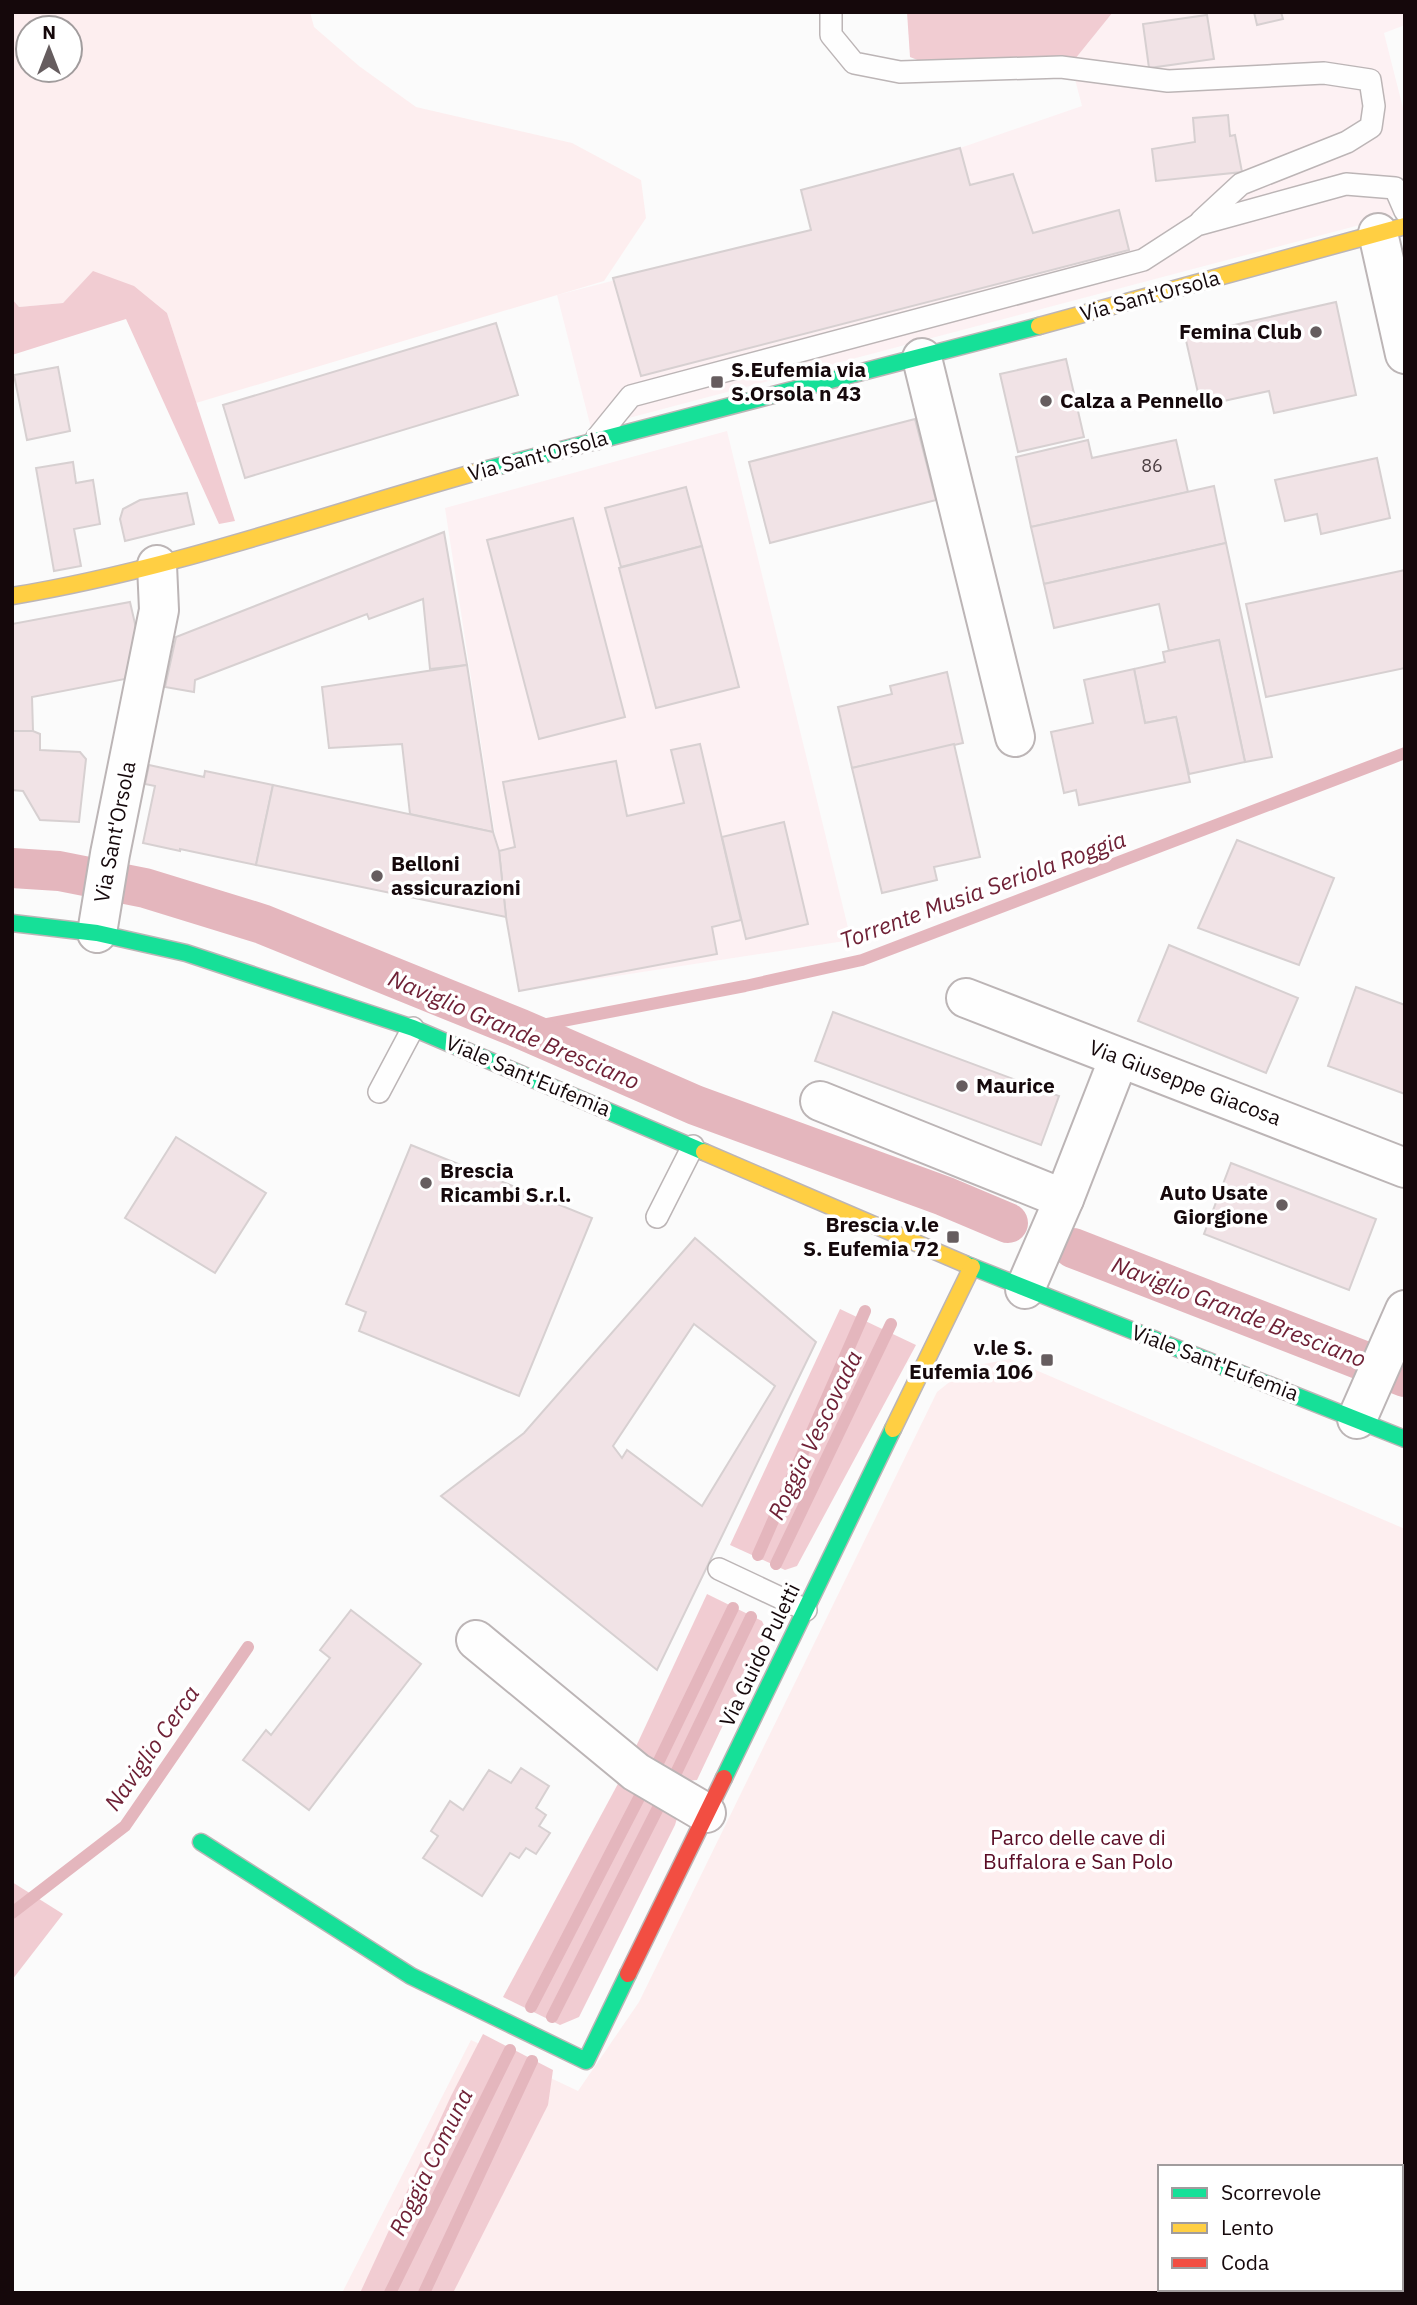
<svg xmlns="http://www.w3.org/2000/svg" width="1417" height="2305" viewBox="0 0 1417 2305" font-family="'IBM Plex Sans',sans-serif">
	<rect width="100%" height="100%" fill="#fbfbfb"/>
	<!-- built -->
	<g fill="#fdf1f3">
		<path d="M1113,12h292v13l-21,8 21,83v97l-814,215 -34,-133 254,-65 -10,-40 159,-42 122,-42 -11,-42z"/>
		<path d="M727,431l124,509 -332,51 -74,-483z"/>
	</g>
	<!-- green -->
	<g fill="#fdeeef" fill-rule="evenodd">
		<path d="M12,12h298l4,15 45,39 57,41 156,36 69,37 5,38 -42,63 -408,122 -29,-90 -74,-41 -30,31 -44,4 -7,-8zM28,28h42v42h-42z"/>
		<path d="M1010,1359l395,170v764h-1063l129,-253 107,51 61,-89 298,-610 31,-25zM1160,2167h241v122h-241z"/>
	</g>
	<!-- forest -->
	<g fill="#f1ccd2">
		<path d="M907,12h206l-42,52 -121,9 -40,-16z"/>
		<path d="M93,271l41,15 33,27 68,208 -16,3 -93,-205 -114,36v-56l7,8 44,-4z"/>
		<path d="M840,1309l76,36 -119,221 -12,4 -55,-25z"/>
		<path d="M707,1594l55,27 5,11 -70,148 -9,1 -55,-28z"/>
		<path d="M620,1780l58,35 -3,10 -96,192 -19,8 -57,-28z"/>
		<path d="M12,1882l51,32 -51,66z"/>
		<path d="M483,2034l70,36 -5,35 -95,188h-93l91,-197z"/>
	</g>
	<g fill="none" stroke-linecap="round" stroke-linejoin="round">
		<!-- stream -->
		<g stroke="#e4b6bd" stroke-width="12">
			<path d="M521,1029l224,-43 117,-26 543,-207"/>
			<path d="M758,1555l107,-244"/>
			<path d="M776,1564l115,-240"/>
			<path d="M657,1765l76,-157"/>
			<path d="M675,1775l76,-158"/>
			<path d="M12,1913l113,-87 123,-179"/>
			<path d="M531,2007l110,-213"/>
			<path d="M552,2017l107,-211"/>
			<path d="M390,2293l120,-243"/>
			<path d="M424,2293l108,-232"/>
		</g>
		<!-- canal -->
		<g stroke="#e4b6bd" stroke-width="40">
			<path d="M12,868l47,3 86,17 117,36 259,105 174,76 249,91 64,27"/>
			<path d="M1073,1248l332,129"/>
		</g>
	</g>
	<!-- building -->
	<g fill="#f1e3e6" stroke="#d7d0d1" stroke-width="2" fill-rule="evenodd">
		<path d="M1254,12h27l2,7 -26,6z"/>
		<path d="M1207,15l7,44 -65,9 -6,-44z"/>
		<path d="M1228,115l2,21 5,-1 7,37 -86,9 -4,-32 43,-7 -2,-24z"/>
		<path d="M960,148l10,37 43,-11 20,59 86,-23 10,40 -488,126 -28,-98 198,-48 -10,-40z"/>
		<path d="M1336,302l20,93 -82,18 -5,-22 -68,15 -16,-70z"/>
		<path d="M496,323l22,72 -273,83 -22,-73z"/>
		<path d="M1066,359l18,78 -66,15 -18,-78z"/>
		<path d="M58,367l12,64 -43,9 -13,-65z"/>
		<path d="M915,419l21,81 -166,43 -21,-81z"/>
		<path d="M1088,440l4,18 84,-18 12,52 -157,35 -15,-70z"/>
		<path d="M1377,458l13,60 -69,16 -4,-20 -32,7 -10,-41z"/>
		<path d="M73,462l3,21 17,-3 7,44 -26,5 7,37 -27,5 -18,-103z"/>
		<path d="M1214,486l12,57 -182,41 -13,-57z"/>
		<path d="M686,487l16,59 -81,21 -16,-59z"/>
		<path d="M187,493l7,31 -69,17 -5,-22 3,-10 17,-9z"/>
		<path d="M573,518l52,199 -86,22 -52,-199z"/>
		<path d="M444,532l23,133 -37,4 -7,-70 -54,20 -2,-5 -172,66 -1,12 -29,-5 11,-50z"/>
		<path d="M1226,543l46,214 -27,5 -26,-122 -50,11 -10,-47 -105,24 -10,-44z"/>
		<path d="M702,546l37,141 -83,21 -37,-140z"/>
		<path d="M1405,570v98l-139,29 -20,-93z"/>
		<path d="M130,602l6,26 -11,51 -93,18 1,34h-21v-107z"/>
		<path d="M1219,640l26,122 -56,12 -13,-57 -31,6 -11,-54 31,-7 -2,-10z"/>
		<path d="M467,665l26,167 -83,-18 -8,-70 -73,4 -7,-61z"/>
		<path d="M1134,669l11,54 31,-6 14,65 -111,23 -3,-15 -12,3 -13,-61 42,-9 -9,-43z"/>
		<path d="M947,672l16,71 -111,25 -14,-61 54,-13 -2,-8z"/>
		<path d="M12,731h21l7,3v16l40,2 6,7 -7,63 -39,-2 -17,-29 -11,-1z"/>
		<path d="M700,744l41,176 -29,7 5,27 -198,37 -13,-74 -7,-66 16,-4 -12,-65 113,-21 11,55 57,-13 -13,-53z"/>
		<path d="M954,744l26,113 -46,10 3,13 -55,13 -30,-125z"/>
		<path d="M149,765l55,12 1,-6 68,14 -17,80 -76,-16v2l-37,-8 12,-57 -10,-2z"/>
		<path d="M273,785l220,47 6,19 7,66 -250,-52z"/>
		<path d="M784,822l24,102 -62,15 -24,-102z"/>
		<path d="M1237,840l97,38 -35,87 -101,-37z"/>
		<path d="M1169,945l129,53 -32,75 -128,-52z"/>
		<path d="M1356,987l49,18v89l-77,-28z"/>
		<path d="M833,1012l226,84 -18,49 -226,-84z"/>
		<path d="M176,1137l90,56 -51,80 -90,-55z"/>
		<path d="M411,1145l181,73 -73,178 -160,-65 7,-19 -20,-8z"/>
		<path d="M1231,1163l145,56 -27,71 -145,-56z"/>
		<path d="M695,1238l121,104 -159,328 -216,-174 83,-63zM694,1324l81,62 -73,120 -75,-56 -5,8 -9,-12z"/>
		<path d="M351,1610l70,54 -112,146 -66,-50 23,-30 5,5 59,-77 -10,-8z"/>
		<path d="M521,1768l28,18 -13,22 10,7 -7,11 11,7 -14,21 -10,-6 -7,10 -9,-5 -28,43 -59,-38 15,-22 -7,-5 19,-30 13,9 26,-40 22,13z"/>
	</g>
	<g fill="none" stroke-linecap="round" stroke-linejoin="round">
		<!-- lane casing -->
		<g stroke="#bcb5b6" stroke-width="24">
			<g id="lane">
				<path d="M831,12v23l23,28 46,9 161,-5 107,14 156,-8 46,7 4,26 -3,21 -24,15 -106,42 -40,37"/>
				<path d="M596,439l35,-43 512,-136 54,-35 149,-41 49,4 10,23"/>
				<path d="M379,1092l34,-64"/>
				<path d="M657,1217l36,-71"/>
				<path d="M719,1569l87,41"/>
			</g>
		</g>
		<!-- street casing -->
		<g stroke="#bcb5b6" stroke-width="42">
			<g id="street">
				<path d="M1378,233l27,121"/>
				<path d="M922,358l93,379"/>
				<path d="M97,933l13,-79 49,-244 -2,-45"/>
				<path d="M966,998l439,170"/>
				<path d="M820,1101l244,98"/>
				<path d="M1025,1289l39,-90 55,-141"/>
				<path d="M1357,1419l48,-109"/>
				<path d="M476,1640l160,132 70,41"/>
			</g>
		</g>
		<!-- fast casing -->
		<g stroke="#bcb5b6" stroke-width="19">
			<g id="fast">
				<path d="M480,471l559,-145"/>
				<path d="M12,923l85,10 89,20 227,75 291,124"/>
				<path d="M965,1264l440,175"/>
				<path d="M724,1778l169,-349"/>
				<path d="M201,1842l210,134 175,85 42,-87"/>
			</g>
		</g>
		<!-- slow casing -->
		<g stroke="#bcb5b6" stroke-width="19">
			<g id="slow">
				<path d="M1039,326l366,-100"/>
				<path d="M12,596c159,-26 313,-82 468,-125"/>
				<path d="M704,1152l261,112"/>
				<path d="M893,1429l79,-162"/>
			</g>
		</g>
		<!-- jam casing -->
		<g stroke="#bcb5b6" stroke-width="19">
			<path id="jam" d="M628,1974l96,-196"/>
		</g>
		<!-- lane -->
		<use href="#lane" stroke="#fefefe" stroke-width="21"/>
		<!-- street -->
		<use href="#street" stroke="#fefefe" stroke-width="38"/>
		<!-- fast -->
		<use href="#fast" stroke="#16e098" stroke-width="16"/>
		<!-- slow -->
		<use href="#slow" stroke="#ffcf43" stroke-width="16"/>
		<!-- jam -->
		<use href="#jam" stroke="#f24e42" stroke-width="16"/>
	</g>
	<!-- markers -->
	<g fill="#665d5f" stroke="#fff" stroke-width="2.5">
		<circle cx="1316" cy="332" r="7"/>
		<rect x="710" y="375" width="14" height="14" rx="3.5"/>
		<circle cx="1046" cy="401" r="7"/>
		<circle cx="377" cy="876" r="7"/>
		<circle cx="962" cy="1086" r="7"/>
		<circle cx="426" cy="1183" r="7"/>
		<circle cx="1282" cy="1205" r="7"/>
		<rect x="946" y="1230" width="14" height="14" rx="3.5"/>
		<rect x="1040" y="1353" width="14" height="14" rx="3.5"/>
	</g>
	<g text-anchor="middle" stroke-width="7" stroke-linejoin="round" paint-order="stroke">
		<!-- number labels -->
		<g font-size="18" fill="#4c3f42">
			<text x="1152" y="472">86</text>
		</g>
		<!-- street labels -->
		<g font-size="21" fill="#15080b" stroke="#fff">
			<text transform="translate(1150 296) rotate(-15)" y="7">Via Sant'Orsola</text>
			<text transform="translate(538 456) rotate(-15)" y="7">Via Sant'Orsola</text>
			<text transform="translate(115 832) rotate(-79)" y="7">Via Sant'Orsola</text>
			<text transform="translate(528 1076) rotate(23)" y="7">Viale Sant'Eufemia</text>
			<text transform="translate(1185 1083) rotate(21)" y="7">Via Giuseppe Giacosa</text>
			<text transform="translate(1215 1363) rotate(21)" y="7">Viale Sant'Eufemia</text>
			<text transform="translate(760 1655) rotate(-64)" y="7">Via Guido Puletti</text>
		</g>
		<!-- poi labels -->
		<g font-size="21" font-weight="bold" fill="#15080b" stroke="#fff" text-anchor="start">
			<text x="1302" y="339" text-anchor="end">Femina Club</text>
			<text x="731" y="377">S.Eufemia via<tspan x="731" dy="24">S.Orsola n 43</tspan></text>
			<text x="1060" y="408">Calza a Pennello</text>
			<text x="391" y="871">Belloni<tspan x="391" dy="24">assicurazioni</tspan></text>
			<text x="976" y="1093">Maurice</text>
			<text x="440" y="1178">Brescia<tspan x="440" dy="24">Ricambi S.r.l.</tspan></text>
			<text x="1268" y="1200" text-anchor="end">Auto Usate<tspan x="1268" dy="24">Giorgione</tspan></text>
			<text x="939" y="1232" text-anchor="end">Brescia v.le<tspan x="939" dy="24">S. Eufemia 72</tspan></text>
			<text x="1033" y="1355" text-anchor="end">v.le S.<tspan x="1033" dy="24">Eufemia 106</tspan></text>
		</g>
		<!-- park labels -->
		<g font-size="21" fill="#5a0c25" stroke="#fff">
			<text x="1078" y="1845">Parco delle cave di<tspan x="1078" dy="24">Buffalora e San Polo</tspan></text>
		</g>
		<!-- water labels -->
		<g font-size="23" font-style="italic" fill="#6f2136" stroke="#fff">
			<text transform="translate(983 890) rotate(-20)" y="8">Torrente Musia Seriola Roggia</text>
			<text transform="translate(514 1030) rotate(23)" y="8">Naviglio Grande Bresciano</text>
			<text transform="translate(1239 1312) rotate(21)" y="8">Naviglio Grande Bresciano</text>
			<text transform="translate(815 1435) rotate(-64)" y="8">Roggia Vescovada</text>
			<text transform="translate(152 1748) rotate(-55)" y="8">Naviglio Cerca</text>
			<text transform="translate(431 2162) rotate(-64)" y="8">Roggia Comuna</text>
		</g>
	</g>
	<!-- border -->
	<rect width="1417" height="2305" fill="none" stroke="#15080b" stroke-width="28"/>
	<!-- legend -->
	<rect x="1158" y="2165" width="245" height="126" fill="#ffffff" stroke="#a19c9d" stroke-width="2"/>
	<rect x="1172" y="2188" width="35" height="10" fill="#16e098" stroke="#a19c9d" stroke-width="2"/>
	<text x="1221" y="2200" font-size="21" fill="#15080b">Scorrevole</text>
	<rect x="1172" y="2223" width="35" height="10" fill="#ffcf43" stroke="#a19c9d" stroke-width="2"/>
	<text x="1221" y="2235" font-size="21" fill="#15080b">Lento</text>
	<rect x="1172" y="2258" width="35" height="10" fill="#f24e42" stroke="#a19c9d" stroke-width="2"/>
	<text x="1221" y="2270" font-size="21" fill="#15080b">Coda</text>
	<!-- north arrow -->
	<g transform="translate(49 49)"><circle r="33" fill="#ffffff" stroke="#a19c9d" stroke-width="2"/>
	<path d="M0-5L12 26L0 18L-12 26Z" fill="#665d5f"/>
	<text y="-10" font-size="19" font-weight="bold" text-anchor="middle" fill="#15080b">N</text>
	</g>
</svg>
